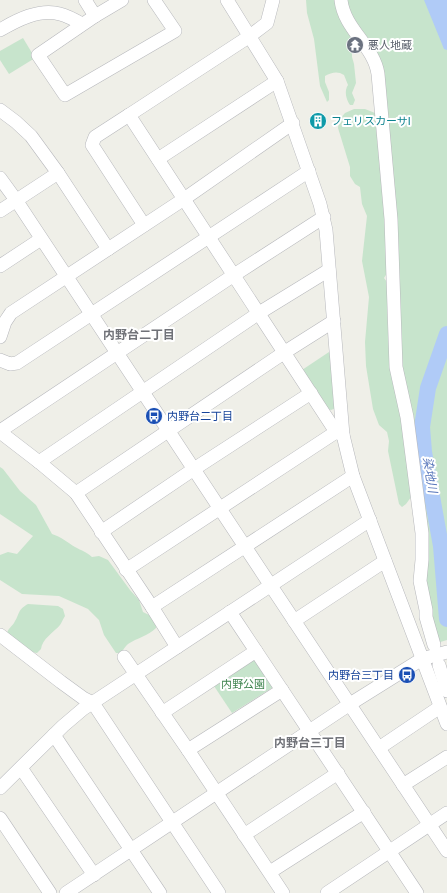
<svg xmlns="http://www.w3.org/2000/svg" width="447" height="893" viewBox="0 0 447 893" font-family="Inter,'Noto Sans JP',sans-serif">
	<rect width="100%" height="100%" fill="#efefe8"/>
	<!-- green -->
	<g fill="#c7e4cc">
		<path d="M306,0h30l16,36v21l2,7 2,19 -4,10 3,7 -2,5h-3c-4,-6 -6,-14 -2,-20l-4,-10c-6,-4 -12,-3 -19,1v6l4,10v8l-2,2 -7,-16 -6,-47 -7,-26z"/>
		<path d="M346,0h101v640l-10,3 -8,-30 -29,-248 -15,-281 -27,-54z"/>
		<path d="M23,38l12,20 -26,16 -9,-14v-9z"/>
		<path d="M354,109h11l10,4 14,157 -5,8 3,4 1,51 3,32 12,53 11,75 -8,11 -4,3 -3,-3 -11,-53 1,-10 -2,-9 -8,-7 -6,-16 -7,-43 -1,-24 4,-45 -7,-36 5,-45 -5,-12 -2,-17 -5,-3 -5,-8v-9l-12,-39 1,-8 6,-7z"/>
		<path d="M332,350l4,58 -5,2 -3,-1 -26,-39z"/>
		<path d="M0,467l3,2 17,22 16,14 16,29c9,3 15,8 23,13 7,4 10,4 17,10l7,-1 9,4 22,30 9,10 4,12 8,4 5,5v7c-8,8 -19,10 -28,16 -5,4 -5,10 -12,9l-12,-18 -5,-15 -11,-11 -29,-13 -37,-2 -22,-14v-25l8,-3 9,2 16,-18 -33,-22z"/>
		<path d="M28,604l30,2 5,3 2,7c-2,3 -3,6 -5,9 -6,7 -18,14 -19,24l-4,4 -6,-1 -25,-17c2,-6 5,-8 8,-12 6,-9 3,-13 14,-19z"/>
		<path d="M255,655l20,31 -43,27 -20,-30z"/>
	</g>
	<!-- water -->
	<path fill="#b0cbf7" d="M424,0h23v50l-3,-1z"/>
	<g fill="none" stroke-linecap="round" stroke-linejoin="round">
		<!-- river -->
		<path stroke="#b0cbf7" stroke-width="16" d="M447,334l-19,54 -6,39 2,25 17,94 6,73"/>
		<!-- minor casing -->
		<g stroke="#b7b8bc" stroke-width="14">
			<g id="minor">
				<path d="M85,0l10,16"/>
				<path d="M122,0l-27,16 -57,39 27,40 110,-64 -21,-31"/>
				<path d="M227,0l50,81 43,123 6,26 17,205 10,41 94,248"/>
				<path d="M273,0l-6,23 -17,13 -121,79 207,317 7,3"/>
				<path d="M341,0c3,29 33,46 37,74l13,145 5,148 11,50 15,116v27l-2,21 6,29v7l8,28"/>
				<path d="M0,30c17,-10 40,-22 60,-16 8,2 15,6 22,10"/>
				<path d="M0,110l16,12 15,14 27,37 50,76"/>
				<path d="M129,115l-34,22 -3,8 52,80"/>
				<path d="M158,159l119,-78"/>
				<path d="M0,178l16,22c143,218 287,434 431,651"/>
				<path d="M0,211l58,-38"/>
				<path d="M0,266l41,-27"/>
				<path d="M0,337l5,-15 6,-9 173,-114 109,-76"/>
				<path d="M0,360l10,4 7,-1 292,-192"/>
				<path d="M0,431l234,-156 90,-58"/>
				<path d="M0,432l39,30 37,31 76,114 25,40"/>
				<path d="M39,462l220,-149 70,-43"/>
				<path d="M76,493l209,-141 49,-31"/>
				<path d="M101,532l93,-63 117,-76"/>
				<path d="M126,570l210,-138"/>
				<path d="M152,607l201,-131"/>
				<path d="M230,612l187,281"/>
				<path d="M294,621l91,-60"/>
				<path d="M0,635l61,47 22,16 10,5 126,190"/>
				<path d="M124,657l64,93 95,143"/>
				<path d="M439,665l8,26"/>
				<path d="M162,713l94,-62"/>
				<path d="M54,735l106,158"/>
				<path d="M379,748l61,-41"/>
				<path d="M188,750l94,-60"/>
				<path d="M21,768l73,107"/>
				<path d="M403,785l44,-28"/>
				<path d="M0,788l63,-62 20,-17 287,-189"/>
				<path d="M0,818l50,75"/>
				<path d="M244,835l94,-62"/>
				<path d="M270,872l94,-60"/>
				<path d="M66,893l284,-189 72,-45 25,-7"/>
				<path d="M327,893l120,-80"/>
			</g>
		</g>
		<!-- minor -->
		<use href="#minor" stroke="#fff" stroke-width="13"/>
	</g>
	<!-- icons -->
	<defs>
		<g id="temple-disc" transform="scale(0.9)"><circle r="9.5" fill="#6b7280" stroke="#fff"/><path d="M0-6L5-2H3V0L6.5 2.5H4V6H1.5V3h-3V6H-4V2.5H-6.5L-3 0V-2H-5Z" fill="#fff"/></g>
		<g id="building-disc" transform="scale(0.9)"><circle r="9.5" fill="#0f9aa8" stroke="#fff"/><path d="M-4-6H4V6H1V3H-1V6H-4ZM-2.5-4.3h1.7v1.8h-1.7ZM.8-4.3h1.7v1.8H.8ZM-2.5-1h1.7V.8h-1.7ZM.8-1h1.7V.8H.8Z" fill="#fff"/></g>
		<g id="bus-disc" transform="scale(0.9)"><circle r="9.5" fill="#1a4fb4" stroke="#fff"/><path d="M-5-6H5V4H4V6H2V4H-2V6H-4V4H-5ZM-3.5-4V0h7V-4ZM-3.5 1.2v1.5H-2V1.2ZM2 1.2v1.5H3.5V1.2Z" fill="#fff"/></g>
	</defs>
	<g fill-rule="evenodd">
		<use href="#temple-disc" x="355" y="45"/>
		<use href="#building-disc" x="318" y="121"/>
		<use href="#bus-disc" x="154" y="416"/>
		<use href="#bus-disc" x="407" y="675"/>
	</g>
	<g text-anchor="middle" stroke-width="4" stroke-linejoin="round" paint-order="stroke">
		<!-- worship labels -->
		<g font-size="11" fill="#5b616d" stroke="#fff" text-anchor="start">
			<text x="368" y="49">悪人地蔵</text>
		</g>
		<!-- culture labels -->
		<g font-size="11" fill="#0d838f" stroke="#fff" text-anchor="start">
			<text x="331" y="125">フェリスカーサⅠ</text>
		</g>
		<!-- transit labels -->
		<g font-size="11" fill="#164399" stroke="#fff" text-anchor="start">
			<text x="167" y="420">内野台二丁目</text>
			<text x="394" y="679" text-anchor="end">内野台三丁目</text>
		</g>
		<!-- park labels -->
		<g font-size="11" fill="#3f844f" stroke="#fff">
			<text x="243" y="688">内野公園</text>
		</g>
		<!-- neighbourhood labels -->
		<g font-size="12" font-weight="bold" fill="#707278" stroke="#fff">
			<text x="139" y="339">内野台二丁目</text>
			<text x="310" y="747">内野台三丁目</text>
		</g>
		<!-- water labels -->
		<g font-size="12" font-style="italic" fill="#5473b9" stroke="#fff">
			<text transform="translate(430 475) rotate(81)" y="4">染地川</text>
		</g>
	</g>
</svg>
